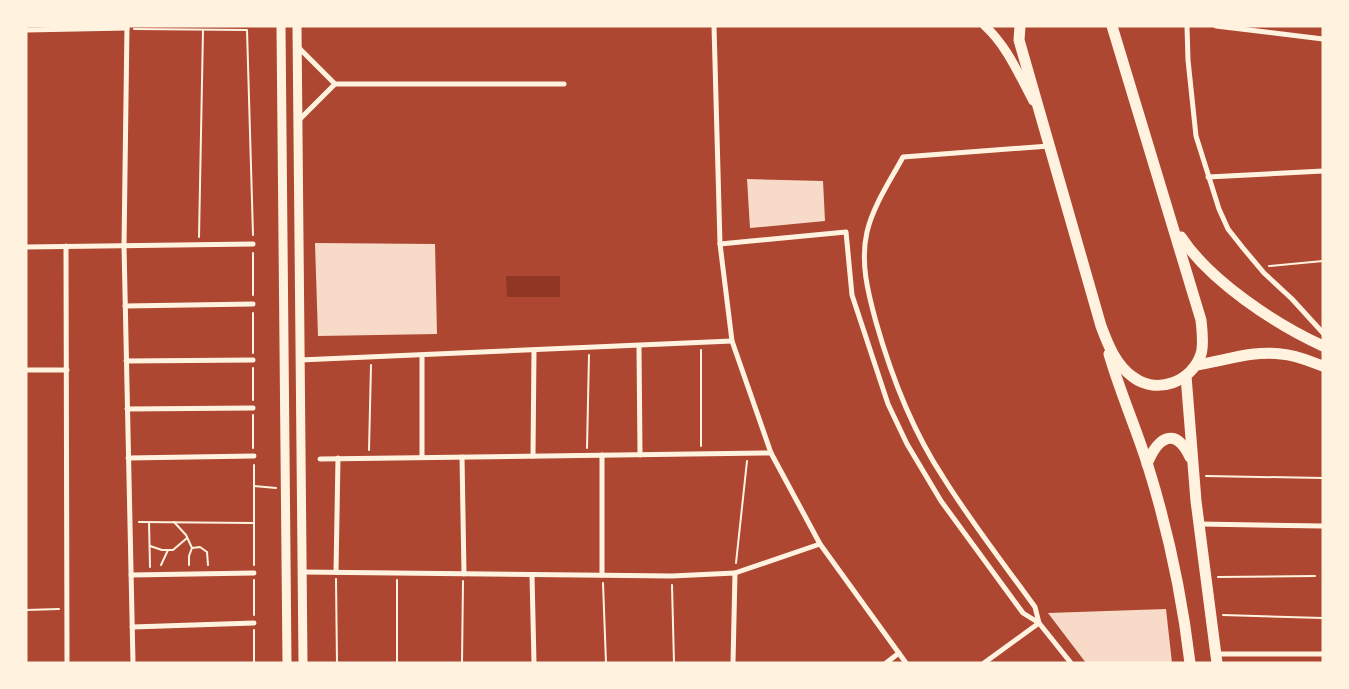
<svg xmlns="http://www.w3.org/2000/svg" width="1349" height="689" viewBox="0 0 1349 689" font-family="Rubik,sans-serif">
	<rect width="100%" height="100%" fill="#c8553d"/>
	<!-- green -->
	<rect fill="#ae4732" x="26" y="26" width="1297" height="637"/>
	<!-- water -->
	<path fill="#8f3625" d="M506,276h54v21h-53z"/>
	<!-- building -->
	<g fill="#f7dbc8">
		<path d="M747,179l76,2 2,40 -75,7z"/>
		<path d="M315,243l120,1 2,90 -119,2z"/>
		<path d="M1166,609l6,54h-86l-38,-50z"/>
	</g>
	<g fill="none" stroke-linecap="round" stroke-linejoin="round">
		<!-- path -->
		<g stroke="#fff3e0" stroke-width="2">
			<path d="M134,29l113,1 6,205"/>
			<path d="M199,237l4,-207"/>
			<path d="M253,253v42"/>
			<path d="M1269,266l54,-5"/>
			<path d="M253,313v40"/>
			<path d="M253,368v32"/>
			<path d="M253,415v33"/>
			<path d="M701,446v-96"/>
			<path d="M587,448l2,-93"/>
			<path d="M369,450l2,-85"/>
			<path d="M254,465v100"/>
			<path d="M1206,476l117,2"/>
			<path d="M254,486l22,2"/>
			<path d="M139,522l115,1"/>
			<path d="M149,522l1,45"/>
			<path d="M174,522l12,13 6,13"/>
			<path d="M150,546l12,4h11l14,-12"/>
			<path d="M736,563l11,-102"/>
			<path d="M161,565l7,-15"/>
			<path d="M189,565v-9l3,-8 8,-1 7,5 1,13"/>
			<path d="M1218,577l97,-1"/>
			<path d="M336,579l1,84"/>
			<path d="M254,580v35"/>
			<path d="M603,583l3,80"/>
			<path d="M672,585l2,78"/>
			<path d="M26,610l33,-1"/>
			<path d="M1223,615l100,3"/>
			<path d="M254,630v33"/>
			<path d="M397,663v-83"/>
			<path d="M462,663l1,-82"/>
		</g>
		<!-- minor -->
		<g stroke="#fff3e0" stroke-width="5">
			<path d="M127,26l-3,220 9,417"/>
			<path d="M714,26l6,218 12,97 39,112 49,91 86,119"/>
			<path d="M1187,26l1,34 8,76 23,73 9,20 15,19 21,25 28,26 31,34"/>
			<path d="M1216,26l107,13"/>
			<path d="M26,30l101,-2"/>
			<path d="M298,47l37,37h229"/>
			<path d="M298,121l37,-37"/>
			<path d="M1049,146l-146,11c-13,24 -30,49 -36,75 -7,30 1,61 9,90 15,53 36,108 67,155 28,45 61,87 92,130l4,16 32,40"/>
			<path d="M1208,177l115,-6"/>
			<path d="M720,244l126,-12 6,63 36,109 19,40 34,57 82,112 16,10 -55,40"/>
			<path d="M66,246l1,417"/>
			<path d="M26,247l227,-3"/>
			<path d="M125,306l128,-2"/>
			<path d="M639,346l1,109"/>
			<path d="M300,360l432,-19"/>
			<path d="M126,361l127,-1"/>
			<path d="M26,370h41"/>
			<path d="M127,409l126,-1"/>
			<path d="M602,455v120"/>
			<path d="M533,456l1,-106"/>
			<path d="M422,457v-102"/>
			<path d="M462,457l2,117"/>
			<path d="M128,458l126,-2"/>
			<path d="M320,459l451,-6"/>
			<path d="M1200,524l123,2"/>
			<path d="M302,572l370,4 63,-3 85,-29"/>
			<path d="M336,572l2,-114"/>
			<path d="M131,575l123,-2"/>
			<path d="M532,575l2,88"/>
			<path d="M132,627l122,-4"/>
			<path d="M1216,654h107"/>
			<path d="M733,663l2,-90"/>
			<path d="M886,663l13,-10"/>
		</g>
		<!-- tertiary -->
		<g stroke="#fff3e0" stroke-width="9">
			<path d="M281,26l6,637"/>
			<path d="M297,26l6,637"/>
			<path d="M985,26c22,20 34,49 48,75"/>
		</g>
		<!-- primary -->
		<g stroke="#fff3e0" stroke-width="11">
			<path d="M1020,26l-1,14 82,286c7,19 15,39 32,51 24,18 59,5 68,-23 3,-10 1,-24 0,-34l-89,-294"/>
			<path d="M1181,237c29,44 94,87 142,109"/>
			<path d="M1109,354c11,38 27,74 39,112 20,64 34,130 42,197"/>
			<path d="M1196,365c28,-4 57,-15 85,-11 15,1 28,7 42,12"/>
			<path d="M1186,376l10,125 21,162"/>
			<path d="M1147,464c11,-27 28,-38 43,-7"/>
		</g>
	</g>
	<!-- border -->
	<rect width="1349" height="689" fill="none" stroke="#fff3e0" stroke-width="55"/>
</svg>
